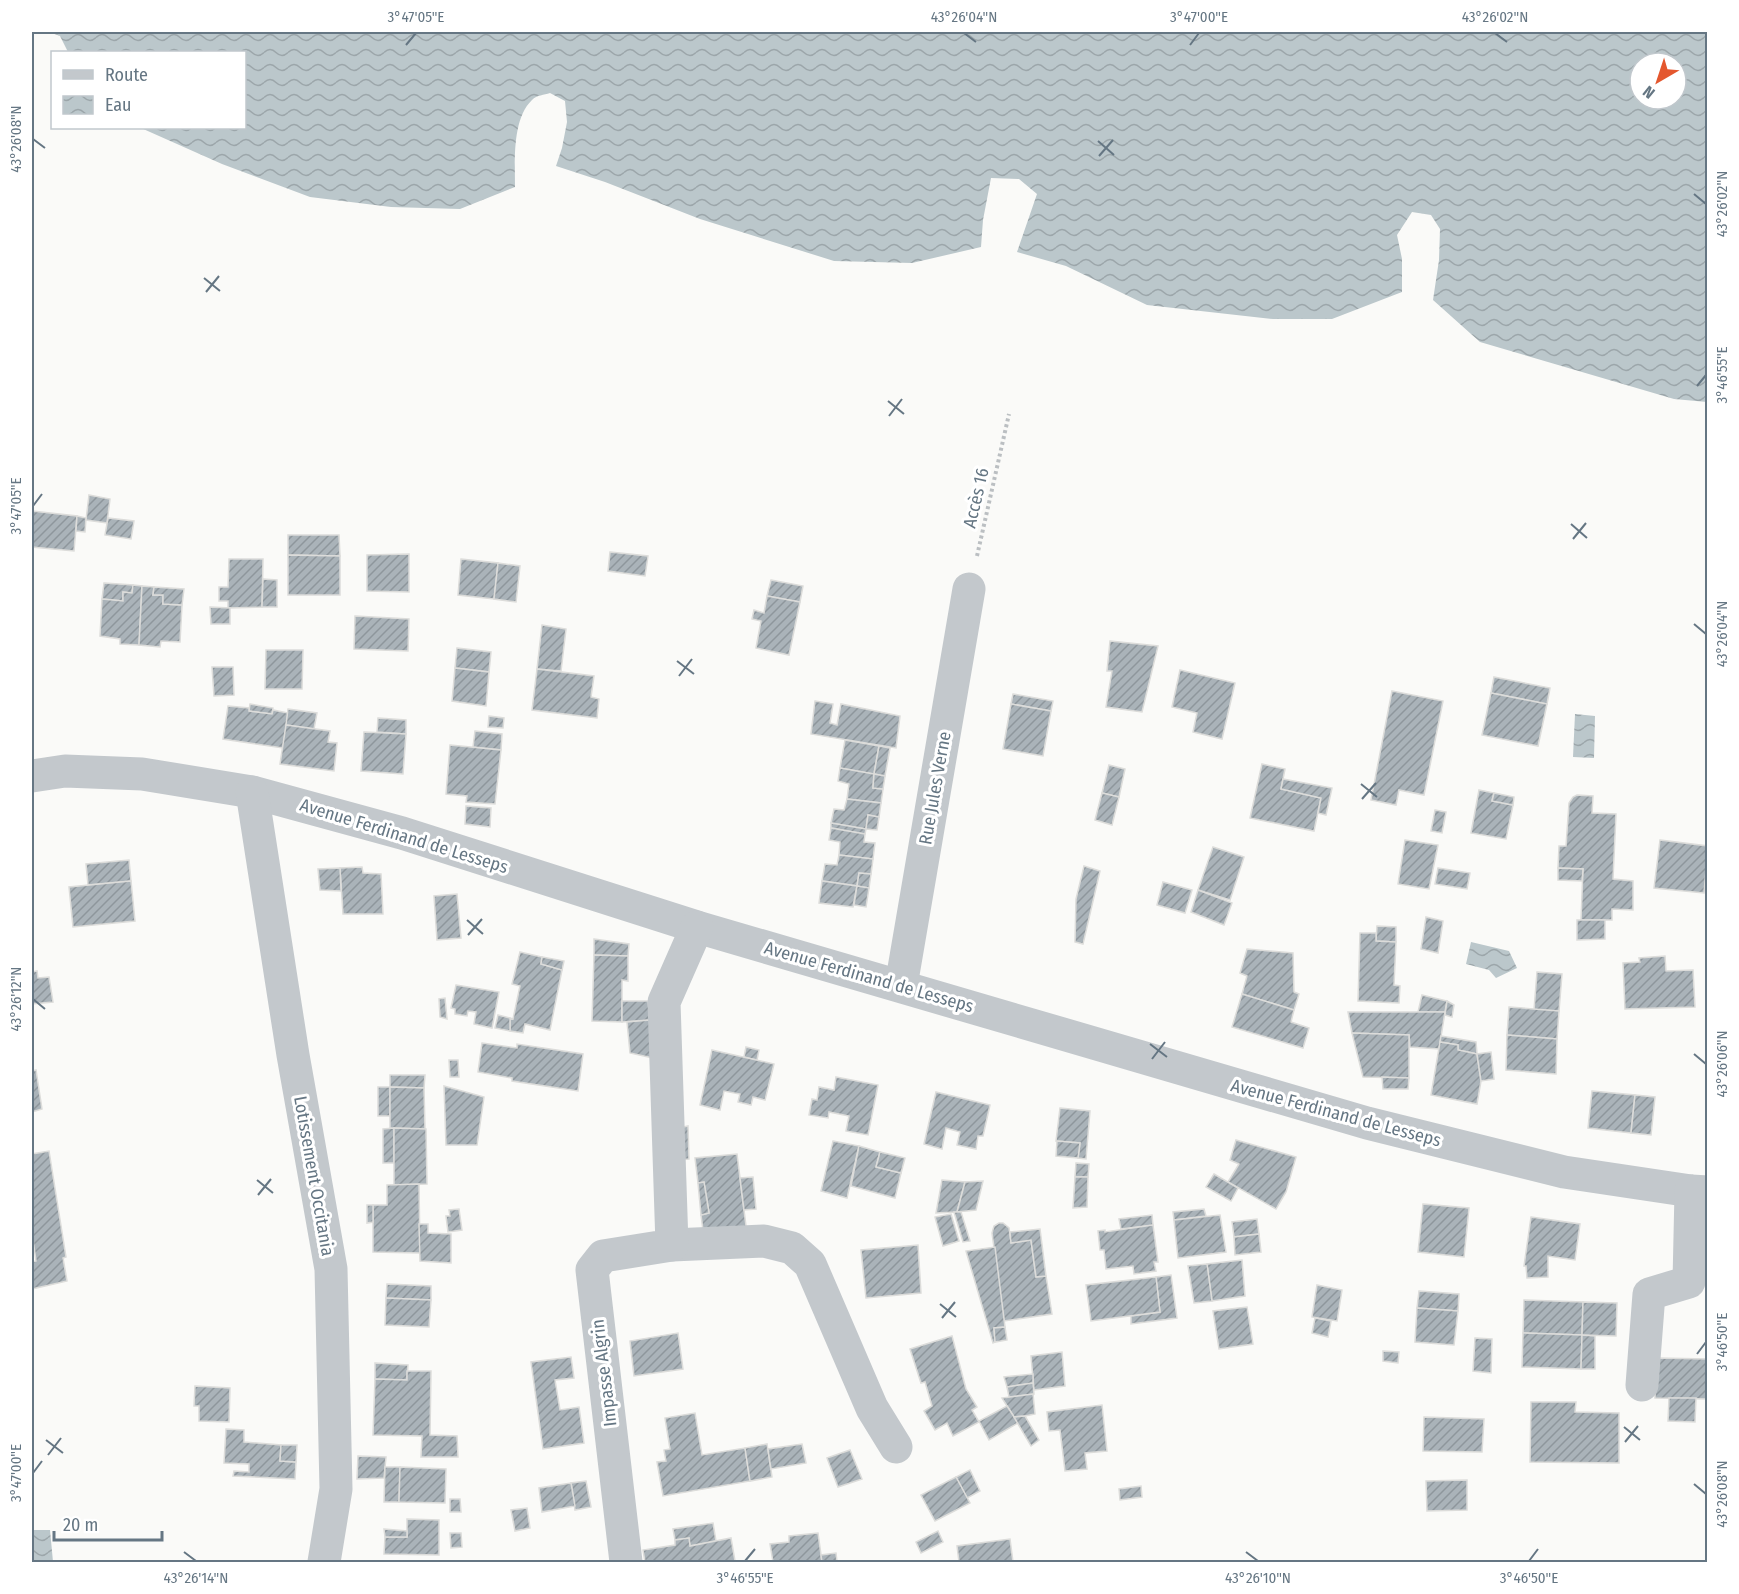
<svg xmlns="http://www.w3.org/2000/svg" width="1739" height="1594" viewBox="0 0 1739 1594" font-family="'Fira Sans Condensed',sans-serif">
	<defs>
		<pattern id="water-waves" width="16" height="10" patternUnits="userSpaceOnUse" patternTransform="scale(1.5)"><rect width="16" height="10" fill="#bbc7cb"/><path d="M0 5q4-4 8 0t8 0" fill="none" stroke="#9ca6aa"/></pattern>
		<pattern id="building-hatch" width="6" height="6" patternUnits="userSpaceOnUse" patternTransform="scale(1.5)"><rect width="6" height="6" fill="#aab3b9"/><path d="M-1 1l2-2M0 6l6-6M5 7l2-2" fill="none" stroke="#8e969c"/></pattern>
	</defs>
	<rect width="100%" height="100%" fill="#fafaf8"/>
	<!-- water -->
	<g fill="url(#water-waves)" fill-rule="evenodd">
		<path d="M49,32h1658v370l-33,-3 -194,-57 -47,-42 6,-40 1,-31 -9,-14 -19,-3 -15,23 5,24v33l-70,27h-59l-126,-14 -81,-39 -49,-14 20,-58 -18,-15 -28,-1 -8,42 -2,27 -69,16 -78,-2 -134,-42 -95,-37 -49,-16 6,-18 5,-26 -2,-21 -15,-8c-6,2 -13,2 -18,7 -20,19 -17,61 -17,87l-55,22 -69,-2 -81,-10 -88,-33 -81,-36h103v-76h-176l-8,-16zM1640,63h36v36h-36z"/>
		<path d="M1575,714l20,2 -1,42 -21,-1z"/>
		<path d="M1471,942l38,9 8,17 -21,10 -7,-8 -23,-6z"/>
		<path d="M32,1530h18l3,32h-21z"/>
	</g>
	<!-- building -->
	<g fill="url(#building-hatch)" stroke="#dcdcda" stroke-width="1.5">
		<path d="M89,495l21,4 -3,24 -21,-3z"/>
		<path d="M32,511l45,5 -3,35 -42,-4z"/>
		<path d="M77,516l9,2 -1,14 -9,-1z"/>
		<path d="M108,518l26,3 -3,18 -26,-4z"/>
		<path d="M288,535h51l1,21 -52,-1z"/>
		<path d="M610,552l38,4 -3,20 -37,-5z"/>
		<path d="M409,554v38l-42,-1v-36z"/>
		<path d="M288,555l52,1v39h-52z"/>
		<path d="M229,559h34l-1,48 -34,1v-7h-9v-14h9z"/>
		<path d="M461,559l37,4 -4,36 -36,-4z"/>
		<path d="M498,563l22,3 -4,36 -22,-3z"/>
		<path d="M263,579l14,1v27h-15z"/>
		<path d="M771,580l32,6 -3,16 -33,-6z"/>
		<path d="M104,583l29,2 -1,8 -9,-1v9l-21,-2z"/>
		<path d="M133,585l9,1 -3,59 -19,-1v-5l-20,-3 2,-37 21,2v-9l9,1z"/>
		<path d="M142,586l12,1 -1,8h10v9l19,1 -2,37 -19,-1 -1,6 -21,-2z"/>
		<path d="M154,587l30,2 -2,16 -19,-1v-9h-10z"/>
		<path d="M767,596l33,6 -11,53 -33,-7 5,-27 -9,-2 2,-9 10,3z"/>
		<path d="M210,607l20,1v16h-19z"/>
		<path d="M355,616l54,3 -1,32 -54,-2z"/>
		<path d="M542,625l24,4 -5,42 -24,-2z"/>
		<path d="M1110,641l48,5 -16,66 -36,-5 6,-36h-5z"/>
		<path d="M457,648l34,4 -2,20 -34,-4z"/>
		<path d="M266,650h37l-1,39h-37z"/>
		<path d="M212,667h21l1,28 -20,1z"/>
		<path d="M455,668l34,4 -3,34 -34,-5z"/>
		<path d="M537,669l57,7 -3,21 8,2 -2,19 -65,-8z"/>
		<path d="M1180,670l55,13 -13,56 -29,-7 4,-19 -25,-6z"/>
		<path d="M1494,677l56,11 -3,16 -56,-11z"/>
		<path d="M1392,691l51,10 -19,94 -25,-5 -3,15 -25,-5z"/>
		<path d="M1491,693l56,11 -9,42 -56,-11z"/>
		<path d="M1013,694l40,7 -2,10 -40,-7z"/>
		<path d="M815,701l18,3 -3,19 7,2 4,-21 59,12 -4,32 -85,-14z"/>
		<path d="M250,704l23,4 -1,6 -23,-3z"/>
		<path d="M1011,704l40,7 -8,45 -40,-7z"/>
		<path d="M228,706l21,2v3l23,3 1,-4 15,3 -5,35 -60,-9z"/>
		<path d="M288,709l29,4 -3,16 -28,-4z"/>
		<path d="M489,716l15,2 -1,10 -15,-1z"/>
		<path d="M378,718l28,2v14l-29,-2z"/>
		<path d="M286,725l44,6 -2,11 9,1 -3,28 -54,-7z"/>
		<path d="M475,731l27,3 -1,16 -28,-3z"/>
		<path d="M364,732l42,2 -3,40 -42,-3z"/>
		<path d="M845,740l34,6 -5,28 -34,-6z"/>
		<path d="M450,745l51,5 -6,54 -29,-2 1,-6 -21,-2z"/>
		<path d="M879,746l11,2 -5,28 -11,-2z"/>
		<path d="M1262,764l23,5 -4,20 40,9 -7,33 -64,-13z"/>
		<path d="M1109,765l16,4 -6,28 -17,-4z"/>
		<path d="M840,768l34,6 -1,14 10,1 -2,14 -34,-4 2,-15 -11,-3z"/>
		<path d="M874,774l11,2 -2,13 -10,-1z"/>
		<path d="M1283,779l49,9 -6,27 -8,-2 3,-15 -40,-9z"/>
		<path d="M1479,790l15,3 -2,8 21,4 -7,34 -35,-6z"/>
		<path d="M1102,793l17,4 -7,28 -17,-5z"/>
		<path d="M1494,793l20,4 -1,8 -21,-4z"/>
		<path d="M1577,795l16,1 -1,17 24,1 -3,65 20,2v29l-21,-1v11h-31l2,-51 -25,-1 1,-22h7l3,-43 4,-6z"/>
		<path d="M847,799l34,4 -2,14 -11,-2 -2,14 -35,-6 3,-14 10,1z"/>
		<path d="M466,806l25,2 -1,19 -25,-3z"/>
		<path d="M1435,810l11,2 -4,21 -11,-2z"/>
		<path d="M868,815l11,2 -2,13 -11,-1z"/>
		<path d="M831,823l35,6 -1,5 -34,-6z"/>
		<path d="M831,828l34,6 -1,8 11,1 -2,16 -34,-4 1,-13 -11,-2z"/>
		<path d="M1405,840l33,5 -9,44 -31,-5z"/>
		<path d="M1660,840l48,6 -4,47 -50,-5z"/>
		<path d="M1213,847l31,10 -14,43 -32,-10z"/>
		<path d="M839,855l34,4 -2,15 -12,-1 -2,13 -35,-5 3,-17 12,1z"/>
		<path d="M129,860l2,21 -43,4 -2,-21z"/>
		<path d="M1084,866l16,5 -17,73 -8,-2 1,-43z"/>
		<path d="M362,867l1,6 18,1 2,40h-40l-3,-46z"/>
		<path d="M340,868l1,23 -21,-1 -2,-21z"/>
		<path d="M1438,868l32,5 -3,16 -32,-5z"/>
		<path d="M1558,868l25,1 -1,12 -24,-1z"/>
		<path d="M859,873l12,1 -2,14 -12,-2z"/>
		<path d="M131,881l4,40 -62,6 -4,-40z"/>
		<path d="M822,881l35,5 -4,21 -34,-4z"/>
		<path d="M1163,882l29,8 -7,23 -28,-8z"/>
		<path d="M857,886l12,2 -3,19 -12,-2z"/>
		<path d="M1198,890l34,13 -8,22 -33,-13z"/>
		<path d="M457,894l4,44 -24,2 -3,-44z"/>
		<path d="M1426,917l17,4 -5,32 -17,-4z"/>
		<path d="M1577,920h28v19l-28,1z"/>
		<path d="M1377,926l19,1v15l-20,-1z"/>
		<path d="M1360,933h16v8l20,1 -2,43 6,1 -1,17 -41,-2z"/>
		<path d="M594,939l35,5 -1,12 -34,-1z"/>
		<path d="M1247,949l46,4 1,39 5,2 -5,16 -52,-16 5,-18 -7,-3z"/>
		<path d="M520,952l22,5 -1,7 21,6 -12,60 -25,-6 -2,9 -13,-2v-13l3,1 7,-33 -8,-2z"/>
		<path d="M594,955l34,1v25l-6,-1v42l-30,-1z"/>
		<path d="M1665,956l1,15 27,-1 2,37 -70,2 -2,-46 17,-1 -1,-4z"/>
		<path d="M542,957l22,4 -2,9 -21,-6z"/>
		<path d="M37,971l1,7 11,-1 4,25 -21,2v-32z"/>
		<path d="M1537,972l25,2 -3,37 -25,-1z"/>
		<path d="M456,985l43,7 -7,36 -18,-4 2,-12 -8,-1 -1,5 -12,-2v-5l-4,-1z"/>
		<path d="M1242,994l52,16 -3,12 18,6 -6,20 -71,-21z"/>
		<path d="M1422,995l25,6 -2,11h-27z"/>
		<path d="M445,998l2,21 -7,-2 -1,-18z"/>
		<path d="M622,1001h26l2,19 -28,2z"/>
		<path d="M1447,1001l7,4 -2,12 -7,-2z"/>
		<path d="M1509,1007l50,4 -2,28 -50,-4z"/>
		<path d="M1348,1012h97l-6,37 -29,-2 -1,-12 -57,-2z"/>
		<path d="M498,1015l12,3v13l-15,-3z"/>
		<path d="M650,1020l3,38 -23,-5 -3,-31z"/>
		<path d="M1352,1033l57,2v43l-46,-1z"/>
		<path d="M1507,1035l50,4 -1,35 -50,-4z"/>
		<path d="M1441,1036l35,6 1,12 -19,-4v-5l-18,-3z"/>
		<path d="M1440,1042l18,3v5l19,4 4,27 -4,23 -46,-9z"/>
		<path d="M482,1043l35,5v-4l66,10 -5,37 -66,-10v-3l-34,-6z"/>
		<path d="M746,1047l13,3 -2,10 -13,-3z"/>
		<path d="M712,1050l62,14 -9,36 -12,-3 -2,8 -13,-3 2,-8 -16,-3 -4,19 -20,-5z"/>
		<path d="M1491,1052l3,27 -13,2 -4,-27z"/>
		<path d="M449,1060h9l1,17h-9z"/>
		<path d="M36,1070l6,39 -10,3v-41z"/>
		<path d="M390,1075h35l-1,13 -34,-1z"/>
		<path d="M836,1077l42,8 -10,50 -22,-4 3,-15 -20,-4 -1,6 -19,-3 3,-16 5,1 2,-13 15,3z"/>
		<path d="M1382,1077l27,1 -1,11h-25z"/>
		<path d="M444,1086l40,11 -7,48h-31z"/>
		<rect x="378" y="1087" width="12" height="29"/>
		<path d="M390,1087l34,1 1,41 -35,-1z"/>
		<path d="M1592,1091l43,4 -4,38 -43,-5z"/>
		<path d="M936,1092l54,13 -7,31h-5l-2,13 -19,-4 3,-13 -14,-4 -4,21 -18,-5z"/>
		<path d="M1635,1095l20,2 -4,38 -20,-2z"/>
		<path d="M1060,1108l30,3 -4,48 -8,-1 2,-15 -24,-2z"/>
		<path d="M688,1126l1,33 -13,1 -2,-31z"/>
		<path d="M394,1128v35h-11v-34z"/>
		<path d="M394,1128l32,1 1,55 -33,1z"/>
		<path d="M1236,1140l60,17 -10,35 -10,17 -48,-27 11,-18 -9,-4z"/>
		<path d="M833,1141l26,5 -12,52 -26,-7z"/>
		<path d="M1057,1141l23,2 -2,15 -22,-2z"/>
		<path d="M859,1146l21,6 -4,15 25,6 -6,25 -44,-12z"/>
		<path d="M49,1151l17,106 -3,1 4,23 -35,8v-27l4,-1 -4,-28v-79z"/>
		<path d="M880,1152l25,6 -4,15 -25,-6z"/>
		<path d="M737,1154l10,80 -43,4 -3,-23 8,-2 -5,-31 -6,1 -3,-25z"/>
		<path d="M1076,1163l13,1 -1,13h-13z"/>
		<path d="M1214,1174l24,14 -7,13 -25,-14z"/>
		<path d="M753,1177l3,32 -12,1 -4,-32z"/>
		<path d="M1075,1177h13l-1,30 -14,1z"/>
		<path d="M942,1180l23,2 -8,30 -21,1z"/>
		<path d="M983,1181l-7,29 -19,2 8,-30z"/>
		<path d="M704,1182l5,31 -8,2 -3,-32z"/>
		<path d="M419,1184l1,69 -47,-1v-47h14v-20z"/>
		<path d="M1423,1204l46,4 -5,49 -46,-5z"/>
		<path d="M367,1205h6v17l-6,1z"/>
		<path d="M459,1209l3,21 -14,2 -2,-16h4l-1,-6z"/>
		<path d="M1204,1209l2,7 -32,4 -1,-8z"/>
		<path d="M954,1212h7l9,29 -7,1z"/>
		<path d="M951,1214l8,27 -16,5 -8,-29z"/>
		<path d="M1152,1215l1,10 -32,4 -2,-10z"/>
		<path d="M1220,1215l6,37 -48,6 -4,-38z"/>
		<path d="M1531,1217l49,7 -5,36 -27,-4v21l-21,1 -1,-12h-2z"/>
		<path d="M1257,1219l2,15 -25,3 -2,-15z"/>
		<path d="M999,1223h4l6,5 2,15 20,-3 5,37 10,-1 6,38 -48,7 -12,-88 2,-7z"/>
		<path d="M419,1224h9v9l23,1v29l-31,-2z"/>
		<path d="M1153,1225l5,37h-4l2,9 -22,3 -1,-8 -27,3 -2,-19h-4l-2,-19 7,-1v2z"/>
		<path d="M1040,1229l6,47 -10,1 -5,-37 -20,3 -1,-11z"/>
		<path d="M1259,1234l2,18 -26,3 -1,-18z"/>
		<path d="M918,1245l3,48 -55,5 -5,-48z"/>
		<path d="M995,1247l10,80 -11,1 1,14 -2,1 -27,-92z"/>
		<path d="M1242,1260l3,36 -33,5 -5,-37z"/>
		<path d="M1207,1264l5,37 -18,2 -6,-37z"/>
		<path d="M1171,1275l6,43 -46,6v-8l29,-4 -4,-35z"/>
		<path d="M1156,1277l4,35 -69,9 -5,-36z"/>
		<path d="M387,1284l44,2v14l-45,-2z"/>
		<path d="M1317,1285l25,5 -5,31 -25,-4z"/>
		<path d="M1419,1291l40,3 -1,17 -41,-3z"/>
		<path d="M386,1298l45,2 -2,27 -44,-2z"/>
		<path d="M1524,1300l59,2 -1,33 -59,-2z"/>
		<path d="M1583,1302l34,1 -1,33 -34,-1z"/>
		<path d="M1247,1307l6,37 -34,5 -6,-38z"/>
		<path d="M1417,1308l41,3 -4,34 -39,-3z"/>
		<path d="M1315,1318l16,3 -3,16 -16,-4z"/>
		<path d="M1005,1327l2,13 -12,2 -1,-14z"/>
		<path d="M678,1333l5,36 -49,7 -4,-35z"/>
		<path d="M1523,1333l59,2 -1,34 -59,-2z"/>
		<path d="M1582,1335l13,1v33h-14z"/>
		<path d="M952,1336l14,53 11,18 -5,3 7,12 -26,14 -6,-13 -12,7 -11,-19 8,-5 -7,-24 -4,1 -11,-34z"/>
		<path d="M1475,1338l17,1 -1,34 -18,-2z"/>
		<path d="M1383,1351l16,1 -1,11 -15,-2z"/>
		<path d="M1062,1352l3,34 -31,4 -3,-34z"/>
		<path d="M571,1357l3,21 -19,2 5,30 19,-3 5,36 -41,6 -12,-87z"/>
		<path d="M1656,1358l52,1v40l-53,-1z"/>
		<path d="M375,1363l33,2 -1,15 -32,-1z"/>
		<path d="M407,1371h24l-1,64 27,1 1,21h-37l1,-21 -49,-1 2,-56 32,1z"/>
		<path d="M1033,1374v9l-26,4 -3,-10z"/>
		<path d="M1033,1383l1,11 -25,3 -2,-10z"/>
		<path d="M195,1386l35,2 -1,34 -30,-1v-15h-5z"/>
		<path d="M1033,1394l2,20 -10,2 -11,1 -12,-19z"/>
		<path d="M1669,1398h27l-1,24 -27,-1z"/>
		<path d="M1531,1402h45l-1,10 44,1v50l-89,-1z"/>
		<path d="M1102,1405l5,46 -22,2 2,16 -22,2 -5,-41 -11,1 -2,-19z"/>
		<path d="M1007,1406l11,17 -29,17 -10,-19z"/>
		<path d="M695,1413l7,42 43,-7 5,33 -87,15 -6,-34 9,-1 -2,-11 6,-1 -5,-31z"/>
		<path d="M1025,1416l14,24 -8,6 -17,-29z"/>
		<path d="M1424,1417l60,2 -2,33 -59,-1z"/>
		<path d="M226,1429l18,1v12l37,3 -1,16 16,1 -1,17 -62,-3 1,-5 15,1v-8l-25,-1z"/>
		<path d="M767,1444l5,33 -22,4 -5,-33z"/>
		<path d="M802,1444l4,19 -35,6 -3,-20z"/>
		<path d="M281,1445h16l-1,17 -16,-1z"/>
		<path d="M850,1450l12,29 -24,8 -11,-29z"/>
		<path d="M358,1456l28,1 -2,21 -27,1z"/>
		<path d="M385,1467h15l-1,35h-15z"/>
		<path d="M400,1467l46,2 -1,34 -46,-1z"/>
		<path d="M970,1470l10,21 -13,7 -11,-21z"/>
		<path d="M956,1477l14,26 -35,18 -14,-26z"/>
		<path d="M1467,1480v30l-40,1 -1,-30z"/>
		<path d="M586,1481l5,26 -16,3 -4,-27z"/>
		<path d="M571,1483l4,23 -33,6 -3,-24z"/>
		<path d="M1141,1486l1,11 -22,3 -1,-11z"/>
		<path d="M450,1499h10l1,13h-11z"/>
		<path d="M527,1508l3,20 -15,3 -4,-21z"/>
		<path d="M407,1519l32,1v35l-55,-1 1,-17h22z"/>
		<path d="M713,1523l3,18 -26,5 -1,-8 -14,2 -2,-11z"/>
		<path d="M384,1529l23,2v6h-22z"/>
		<path d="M938,1531l5,11 -22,11 -5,-11z"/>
		<path d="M450,1533h11l1,14 -11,1z"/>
		<path d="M818,1533l4,29h-49l-3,-18 19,-2v-6z"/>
		<path d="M689,1538l1,8 41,-8 4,23 -11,1h-79l-2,-12 32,-5v-5z"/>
		<path d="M1010,1539l3,23h-54l-2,-16z"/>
		<path d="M836,1553l1,9h-15l-1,-7z"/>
	</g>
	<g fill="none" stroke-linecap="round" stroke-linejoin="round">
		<!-- path -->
		<path stroke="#bbbfc2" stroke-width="4" stroke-dasharray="3 3" stroke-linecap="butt" d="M977,556l32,-142"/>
		<!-- minor -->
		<g stroke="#c3c8cc" stroke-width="33">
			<path d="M32,776l33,-5 77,3 110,18 150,41 295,94 670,196 197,49 127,19 17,1"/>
			<path d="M252,792l41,263 38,214 5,220 -12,73"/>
			<path d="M901,986l68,-397"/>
			<path d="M672,1245l92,-4 28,7 18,16 62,144 24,39"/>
			<path d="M1642,1385l7,-91 40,-12 2,-91"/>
			<path d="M626,1562l-34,-292 11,-14 69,-11 -8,-243 33,-75"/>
		</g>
	</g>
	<!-- ticks -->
	<path fill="none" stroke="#657683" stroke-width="2" d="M964,33l12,9M1495,33l12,9M406,45l10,-12M1190,45l9,-12M33,139l12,9M1098,141l16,14M1099,156l14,-16M1694,194l12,10M204,278l16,13M206,292l13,-16M1697,386l9,-11M888,401l16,13M889,416l13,-17M33,506l9,-12M1571,524l16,14M1573,539l13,-16M1694,624l12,10M677,661l17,13M679,676l13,-17M1361,784l16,13M1362,799l14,-16M467,920l16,14M468,935l14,-16M33,999l12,10M1150,1044l17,13M1694,1054l12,10M1152,1059l13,-17M257,1180l16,13M258,1195l13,-16M940,1304l16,13M942,1318l13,-16M1697,1354l9,-12M1624,1427l16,13M46,1440l17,13M1625,1442l13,-16M48,1455l13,-17M33,1473l9,-12M1694,1484l12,10M184,1552l12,9M1246,1552l12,9M745,1561l10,-12M1529,1561l9,-12"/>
	<g text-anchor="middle" stroke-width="6" stroke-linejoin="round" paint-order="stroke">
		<!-- street labels -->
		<g font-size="18" fill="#657683" stroke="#fff">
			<text transform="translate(976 498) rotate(-77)" y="6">Accès 16</text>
			<text transform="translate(935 788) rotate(-80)" y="6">Rue Jules Verne</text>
			<text transform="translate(404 836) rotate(17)" y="6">Avenue Ferdinand de Lesseps</text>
			<text transform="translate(869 977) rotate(16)" y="6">Avenue Ferdinand de Lesseps</text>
			<text transform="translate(1336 1113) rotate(15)" y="6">Avenue Ferdinand de Lesseps</text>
			<text transform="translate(314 1176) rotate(80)" y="6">Lotissement Occitania</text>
			<text transform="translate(604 1373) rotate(-97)" y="6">Impasse Algrin</text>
		</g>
	</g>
	<!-- border -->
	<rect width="1739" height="1594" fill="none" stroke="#ffffff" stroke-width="66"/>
	<!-- legend -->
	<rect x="51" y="51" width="195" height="78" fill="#ffffff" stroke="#c1c8cd" stroke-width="1.5"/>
	<rect x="63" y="70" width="30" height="9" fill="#c3c8cc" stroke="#c1c8cd" stroke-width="1.5"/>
	<text x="105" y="81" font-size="18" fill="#657683">Route</text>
	<rect x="63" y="96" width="30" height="18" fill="url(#water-waves)" stroke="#c1c8cd" stroke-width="1.5"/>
	<text x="105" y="111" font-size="18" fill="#657683">Eau</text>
	<!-- north arrow -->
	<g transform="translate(1658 81) rotate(219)"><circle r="28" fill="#ffffff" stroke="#c1c8cd" stroke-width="1.5"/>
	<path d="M0-4.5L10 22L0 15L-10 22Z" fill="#e4572e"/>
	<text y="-9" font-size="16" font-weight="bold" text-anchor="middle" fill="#657683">N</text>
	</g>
	<!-- scale -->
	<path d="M54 1531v9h108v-9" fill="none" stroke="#657683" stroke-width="3"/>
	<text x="63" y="1531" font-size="18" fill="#657683" stroke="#ffffff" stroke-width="4.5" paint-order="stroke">20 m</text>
	<rect x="33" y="33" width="1673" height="1528" fill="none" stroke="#657683" stroke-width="2"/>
	<g font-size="15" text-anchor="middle" fill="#657683">
		<text x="416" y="22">3°47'05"E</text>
		<text x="964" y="22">43°26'04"N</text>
		<text x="1199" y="22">3°47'00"E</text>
		<text x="1495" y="22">43°26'02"N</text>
		<text transform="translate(16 139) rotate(-90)" y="5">43°26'08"N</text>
		<text transform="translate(1722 204) rotate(-90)" y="5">43°26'02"N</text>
		<text transform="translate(1722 375) rotate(-90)" y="5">3°46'55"E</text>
		<text transform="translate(16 506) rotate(-90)" y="5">3°47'05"E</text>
		<text transform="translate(1722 634) rotate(-90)" y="5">43°26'04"N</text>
		<text transform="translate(16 999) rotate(-90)" y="5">43°26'12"N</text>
		<text transform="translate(1722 1064) rotate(-90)" y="5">43°26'06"N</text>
		<text transform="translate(1722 1342) rotate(-90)" y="5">3°46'50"E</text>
		<text transform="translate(16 1473) rotate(-90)" y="5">3°47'00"E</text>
		<text transform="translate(1722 1494) rotate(-90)" y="5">43°26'08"N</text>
		<text x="196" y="1583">43°26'14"N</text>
		<text x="745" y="1583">3°46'55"E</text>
		<text x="1258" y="1583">43°26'10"N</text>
		<text x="1529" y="1583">3°46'50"E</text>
	</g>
</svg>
